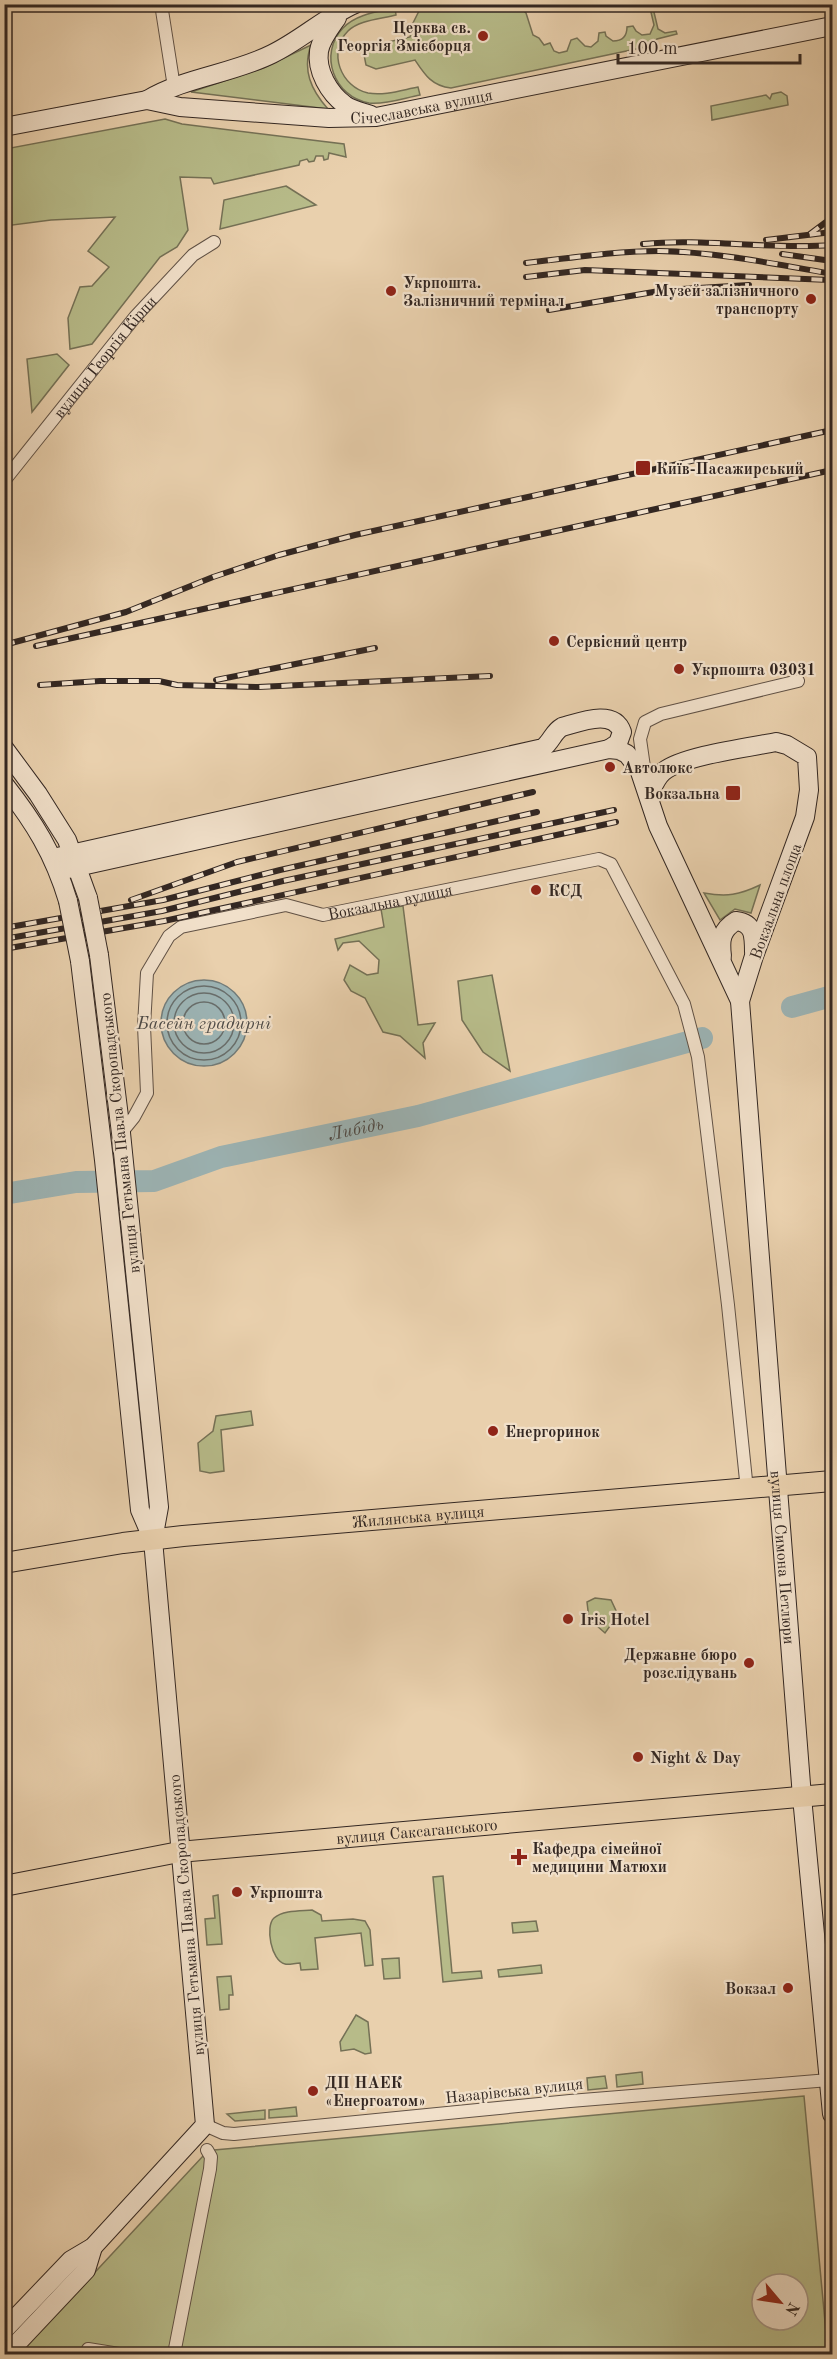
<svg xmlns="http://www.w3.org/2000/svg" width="837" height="2359" viewBox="0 0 837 2359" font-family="'Old Standard TT',serif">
	<rect width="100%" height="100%" fill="#e9d0ad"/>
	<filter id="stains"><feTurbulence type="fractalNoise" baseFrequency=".00333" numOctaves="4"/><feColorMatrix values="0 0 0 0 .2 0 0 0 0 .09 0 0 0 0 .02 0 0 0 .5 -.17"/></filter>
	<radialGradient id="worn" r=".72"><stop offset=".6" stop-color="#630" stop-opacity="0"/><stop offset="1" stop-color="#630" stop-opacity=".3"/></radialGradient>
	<!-- green -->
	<g fill="#b7bb89" stroke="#757156" stroke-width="1.5" fill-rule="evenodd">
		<path d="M422,5h95l9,8 7,22 6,3 5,7 6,-2 4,8 5,2 8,-2 4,-11 6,-2 8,8 6,1 7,-6 1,-8 6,-1 1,4 7,5c9,0 14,-5 14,-14l6,-1 3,5 6,4 8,-1 4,-9 -4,-17h3l5,21 7,4 11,-2 1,3 -20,5 -7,7 -199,42c-19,-2 -26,-13 -36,-28l-39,9 -10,-4 -2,-10 3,-5 8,-5 35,-8 3,-14z"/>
		<path d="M395,8l1,7c-15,4 -37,5 -48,16 -21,21 -7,56 20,62 16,3 34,-3 50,-6l2,8c-16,3 -35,10 -51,8 -35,-6 -51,-49 -26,-75 13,-14 34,-16 52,-20z"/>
		<path d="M311,45c-9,25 0,45 17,64l-137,-17 72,-24z"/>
		<path d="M781,92l6,4 1,9 -76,15 -1,-14 55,-11 4,4 2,-5z"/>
		<path d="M165,119l17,5 162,20 2,13 -17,-4 -1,6 -4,1 -1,-4h-7l-2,5 -5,1 -2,-3 -7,2 -1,4 -85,19 -3,-6 -31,-1 8,53 -11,17 -17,10 -68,87 -22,5 -2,-31 12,-31 12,-1 17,-19 -21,-16 27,-34 -64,3 -46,6v-77z"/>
		<path d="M286,186l30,19 -96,24 4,-29z"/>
		<path d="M57,354l12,11 -37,47 -5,-53z"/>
		<path d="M760,885l-9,28 -16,-4 -15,11 -16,-27c23,4 35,2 56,-8z"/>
		<path d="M403,906l15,119 17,-2 -12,20 2,15 -25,-22 -17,-4 -18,-34 -14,-7 -7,-11 6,-15 17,10 11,-2 1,-13 -20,-19 -16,2 -5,7 -3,-11 49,-12 -3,-18z"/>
		<path d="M492,975l18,96 -27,-19 -21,-32 -4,-39z"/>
		<path d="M251,1411l2,14 -32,5 3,41 -14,2 -10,-2 -2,-28 15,-12 3,-15z"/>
		<path d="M595,1598l16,2 7,15 -13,18 -16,-14 -2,-17z"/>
		<path d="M443,1876l9,97 29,-2 1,7 -39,4 -10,-105z"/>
		<path d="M218,1895l4,49 -15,1 -2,-26 10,-1 -2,-22z"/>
		<path d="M312,1910l9,5 1,6 31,-2 12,2 5,9 3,35 -8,1 -4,-33 -46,5 3,31 -17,1 -1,-7c-5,0 -11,2 -15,1 -14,-3 -20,-38 -11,-46 9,-8 27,-7 38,-8z"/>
		<path d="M536,1921l2,10 -25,2 -1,-10z"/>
		<path d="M399,1958l1,20 -16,1 -2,-20z"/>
		<path d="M541,1965l1,8 -43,4 -1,-7z"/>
		<path d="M231,1976l2,19h-4v14l-9,1 -3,-33z"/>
		<path d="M356,2015l12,7 3,31 -6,1 -11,-5 -13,2 -1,-9z"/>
		<path d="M642,2072l1,12 -26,3 -1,-12z"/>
		<path d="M605,2076l2,12 -19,2 -1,-12z"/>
		<path d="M804,2096l24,258h-809l184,-198 11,-6zM762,2284h36v36h-36z"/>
		<path d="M296,2107l1,9 -28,2v-8z"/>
		<path d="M265,2110v9l-30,2 -8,-7z"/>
	</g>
	<!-- water -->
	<circle fill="#9cb4b5" stroke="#727c7a" stroke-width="1.5" cx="204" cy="1023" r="43"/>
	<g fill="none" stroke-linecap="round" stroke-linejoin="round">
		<!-- shore -->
		<g stroke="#686e6c" stroke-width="1.5">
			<circle cx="204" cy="1023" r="37"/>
			<circle cx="204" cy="1023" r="30"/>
			<circle cx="204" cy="1023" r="21"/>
		</g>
		<!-- river -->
		<g stroke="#9cb4b5" stroke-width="22">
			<path d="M792,1007l40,-11"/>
			<path id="s1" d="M4,1194l72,-12 78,-1 67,-24 197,-41 284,-78"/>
		</g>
		<!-- street casing -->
		<g stroke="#605145" stroke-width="14">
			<g id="street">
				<path d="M161,4l13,83"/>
				<path id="s2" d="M4,481l131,-164 58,-62 21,-13"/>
				<path d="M645,774l-5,-35 5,-17 16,-8 137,-33"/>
				<path id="s3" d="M121,1133l13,-16 13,-24 -3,-67 3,-53 22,-37 12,-9 105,-22 37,10 276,-56 12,5 73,140 14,53 30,248 19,185"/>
				<path d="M205,2125l18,8 11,1 336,-33 259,-21"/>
				<path d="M88,2349l31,5"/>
				<path d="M174,2354l36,-185 1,-12 -4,-7"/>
			</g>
		</g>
		<!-- secondary casing -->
		<g stroke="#332722" stroke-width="20">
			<g id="secondary">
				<path d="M337,18c-7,10 -16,21 -18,33 -3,20 10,42 26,54 7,5 17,7 26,10"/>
				<path d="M147,100c38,-23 85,-26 125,-46 29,-14 53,-37 83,-50"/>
				<path id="s4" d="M4,127l143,-27 33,7 149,11 47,-1 456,-91"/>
				<path d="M4,748l34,46 29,46 21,58"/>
				<path d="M4,784c30,38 50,70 64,117"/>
				<path d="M649,795c4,-8 7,-17 14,-23 18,-16 88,-25 113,-30l11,3 20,12 2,33 -4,27 -51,139 -14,45"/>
				<path d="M53,858l490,-110c9,-7 10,-16 19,-21 18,-5 52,-19 60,5l-4,11 -9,6"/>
				<path id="s5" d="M59,871l550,-122 10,1 8,4 12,15 19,57 82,175 62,796 30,317"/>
				<path d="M722,956c-2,-16 -1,-26 14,-35 18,2 18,15 18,31"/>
				<path d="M80,961l24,199 36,350 13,30"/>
				<path d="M4,2330l67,-70 22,-13 112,-122 -52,-585 6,-33 -38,-374 -22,-178"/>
				<path d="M7,2354l79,-84 7,-23"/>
			</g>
		</g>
		<!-- primary casing -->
		<g stroke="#332722" stroke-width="22">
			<g id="primary">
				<path id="s6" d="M4,1563l119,-20 60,-7 649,-55"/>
				<path id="s7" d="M4,1886l175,-34 653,-58"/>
			</g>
		</g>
		<!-- street -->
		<use href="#street" stroke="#f1e0ca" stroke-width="12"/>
		<!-- secondary -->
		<use href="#secondary" stroke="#f1e0ca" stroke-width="18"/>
		<!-- primary -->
		<use href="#primary" stroke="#e9d0ad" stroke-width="20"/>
		<!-- rail casing -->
		<g stroke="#332722" stroke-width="6">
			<g id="rail">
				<path d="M810,234l16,-12 6,-2"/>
				<path d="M766,240l66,-8"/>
				<path d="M643,244c63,-6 126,6 189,1"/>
				<path d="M782,254l50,7"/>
				<path d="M526,263c44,-5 88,-12 133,-12 58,1 116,13 173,23"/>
				<path d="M526,277l59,-7 245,10"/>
				<path d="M549,310l116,-20 84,-5"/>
				<path d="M4,645l122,-33 87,-35 66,-22 76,-20 477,-105"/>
				<path d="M36,646l796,-176"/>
				<path d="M216,680l159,-32"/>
				<path d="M40,685l60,-4h59l18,4 81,2 232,-11"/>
				<path d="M131,900l106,-38 296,-70"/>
				<path d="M4,928l159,-28 117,-30 257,-58"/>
				<path d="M4,939l158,-28 121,-30 331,-71"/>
				<path d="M4,949l160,-28 452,-99"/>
			</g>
		</g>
		<!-- rail -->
		<use href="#rail" stroke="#f1e0ca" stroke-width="4" stroke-dasharray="11" stroke-linecap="butt"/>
		<!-- secondary-bridge casing -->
		<g stroke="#332722" stroke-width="20" stroke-linecap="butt">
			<g id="secondary-bridge">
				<path d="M88,898l11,57"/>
				<path d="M68,901l12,60"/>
			</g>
		</g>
		<!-- secondary-bridge -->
		<use href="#secondary-bridge" stroke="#f1e0ca" stroke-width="18"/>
	</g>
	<!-- markers -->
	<g fill="#8f2418" stroke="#f1e0ca" stroke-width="2">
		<circle cx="483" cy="36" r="6"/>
		<circle cx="391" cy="291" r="6"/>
		<circle cx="811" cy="299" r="6"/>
		<rect x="635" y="460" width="16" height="16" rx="3"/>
		<circle cx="554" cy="641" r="6"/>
		<circle cx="679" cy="669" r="6"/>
		<circle cx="610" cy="767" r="6"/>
		<rect x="725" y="785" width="16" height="16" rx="3"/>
		<circle cx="536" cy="890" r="6"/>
		<circle cx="493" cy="1431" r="6"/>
		<circle cx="568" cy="1619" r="6"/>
		<circle cx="749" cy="1663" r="6"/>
		<circle cx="638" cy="1757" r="6"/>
		<path d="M516 1848h6v6h6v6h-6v6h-6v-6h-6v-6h6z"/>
		<circle cx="237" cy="1892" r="6"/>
		<circle cx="788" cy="1988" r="6"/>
		<circle cx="313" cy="2091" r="6"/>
	</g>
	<g text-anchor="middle" stroke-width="4.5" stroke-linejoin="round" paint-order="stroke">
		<!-- poi labels -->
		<g font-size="16" font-weight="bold" fill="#332722" stroke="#f1e0ca" text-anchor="start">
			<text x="471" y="33" text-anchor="end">Церква св.<tspan x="471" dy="18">Георгія Змієборця</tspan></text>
			<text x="403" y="288">Укрпошта.<tspan x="403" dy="18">Залізничний термінал</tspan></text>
			<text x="799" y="296" text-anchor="end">Музей залізничного<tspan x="799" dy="18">транспорту</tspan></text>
			<text x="656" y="474">Київ-Пасажирський</text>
			<text x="566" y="647">Сервісний центр</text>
			<text x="691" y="675">Укрпошта 03031</text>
			<text x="622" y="773">Автолюкс</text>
			<text x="720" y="799" text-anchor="end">Вокзальна</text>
			<text x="548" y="896">КСД</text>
			<text x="505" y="1437">Енергоринок</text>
			<text x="580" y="1625">Iris Hotel</text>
			<text x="737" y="1660" text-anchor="end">Державне бюро<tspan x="737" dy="18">розслідувань</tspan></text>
			<text x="650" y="1763">Night &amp; Day</text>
			<text x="532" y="1854">Кафедра сімейної<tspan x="532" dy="18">медицини Матюхи</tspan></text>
			<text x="249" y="1898">Укрпошта</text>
			<text x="776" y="1994" text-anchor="end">Вокзал</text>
			<text x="325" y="2088">ДП НАЕК<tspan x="325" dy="18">«Енергоатом»</tspan></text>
		</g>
		<!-- street labels -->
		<g font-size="16" fill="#332722" stroke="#f1e0ca">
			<text dy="6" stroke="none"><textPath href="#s4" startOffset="422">Січеславська вулиця</textPath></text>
			<text dy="6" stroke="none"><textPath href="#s2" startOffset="160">вулиця Георгія Кірпи</textPath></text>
			<text dy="6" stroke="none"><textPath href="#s3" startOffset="440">Вокзальна вулиця</textPath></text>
			<text transform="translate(775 901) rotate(-70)" y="6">Вокзальна площа</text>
			<text transform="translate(119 1133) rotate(-96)" y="6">вулиця Гетьмана Павла Скоропадського</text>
			<text dy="6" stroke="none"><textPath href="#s6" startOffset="417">Жилянська вулиця</textPath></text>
			<text dy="6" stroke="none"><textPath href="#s5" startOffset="1413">вулиця Симона Петлюри</textPath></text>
			<text dy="6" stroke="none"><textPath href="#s7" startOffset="417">вулиця Саксаганського</textPath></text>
			<text transform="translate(186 1915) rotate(-95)" y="6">вулиця Гетьмана Павла Скоропадського</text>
			<text transform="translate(514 2090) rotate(-6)" y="6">Назарівська вулиця</text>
		</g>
		<!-- water labels -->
		<g font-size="18" font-style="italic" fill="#4d4a47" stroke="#f1e0ca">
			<text x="204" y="1029">Басейн градирні</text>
			<text dy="6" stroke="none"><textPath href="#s1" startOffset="360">Либідь</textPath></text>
		</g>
	</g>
	<!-- margin -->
	<rect width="837" height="2359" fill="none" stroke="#e9d0ad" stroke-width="24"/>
	<rect x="6" y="6" width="825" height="2347" fill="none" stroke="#332722" stroke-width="3"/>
	<rect x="12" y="12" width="813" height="2335" fill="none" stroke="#332722" stroke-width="1.5"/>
	<!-- north arrow -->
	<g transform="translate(780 2302) rotate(119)"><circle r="28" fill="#f1e0ca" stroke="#a59687" stroke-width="1.5"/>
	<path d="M0-4.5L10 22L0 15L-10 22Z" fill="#8f2418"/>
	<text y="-9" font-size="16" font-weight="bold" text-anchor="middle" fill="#332722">N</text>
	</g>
	<!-- scale -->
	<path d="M618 54v9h182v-9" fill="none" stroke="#332722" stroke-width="3"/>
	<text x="627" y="54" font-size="18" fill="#332722" stroke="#f1e0ca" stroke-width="4.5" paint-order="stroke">100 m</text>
	<rect width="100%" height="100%" filter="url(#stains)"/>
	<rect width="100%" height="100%" fill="url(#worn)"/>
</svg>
